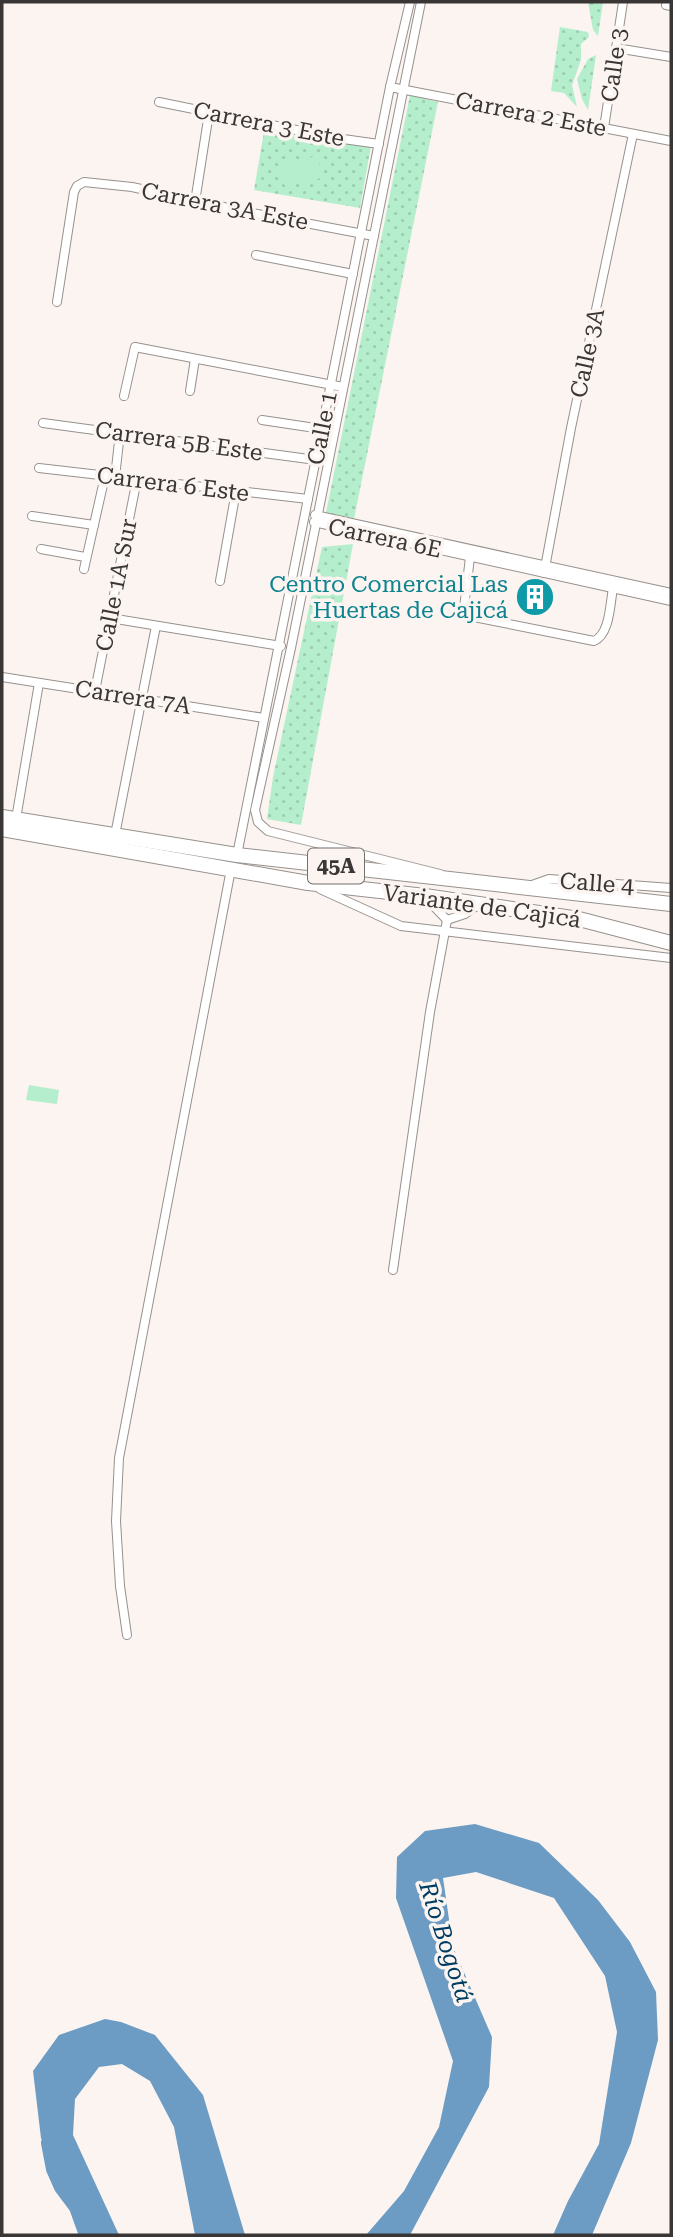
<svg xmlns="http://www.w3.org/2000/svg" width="673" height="2237" viewBox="0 0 673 2237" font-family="'Roboto Serif',serif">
	<defs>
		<pattern id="grass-dots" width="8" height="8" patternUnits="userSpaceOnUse" patternTransform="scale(1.75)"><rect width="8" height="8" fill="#b5eecc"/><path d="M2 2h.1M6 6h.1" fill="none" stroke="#9ccdb0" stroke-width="1.8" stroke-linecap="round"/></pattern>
	</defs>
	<rect width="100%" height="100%" fill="#fbf4f0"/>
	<!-- grass -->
	<g fill="url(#grass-dots)">
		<path d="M588,2h15l-5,34 -5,-6z"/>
		<path d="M560,27l28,5 1,5 -8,7v16l-9,25 5,22 -13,-14 -13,-2z"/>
		<path d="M596,55l-8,55 -6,-11 -5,-20 11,-20z"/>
		<path d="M410,95l28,7 -84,417 -28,-6z"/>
		<path d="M265,126l106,20 -11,62 -106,-18z"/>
		<path d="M353,544l-52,281 -34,-6 6,-42 49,-230z"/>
	</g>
	<!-- garden -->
	<g fill="#b5eecc">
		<path d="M318,156l4,22 -38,7 -4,-22z"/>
		<path d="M29,1085l30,5 -2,14 -31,-4z"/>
	</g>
	<!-- water -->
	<g fill="#6c9cc3">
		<path d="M475,1824l64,19 59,57 32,42 26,50 2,48 -27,103 -39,92h-39l15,-34 31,-57 18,-112 -12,-56 -51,-78 -78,-26 -33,6 10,69 39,90 -3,50 -79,148h-44l38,-44 35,-64 14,-66 -57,-163 1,-41 28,-26z"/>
		<path d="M105,2019l16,3 34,13 48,60 42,140h-50l-21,-108 -24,-46 -28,-17 -23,3 -24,32 -2,36 46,100h-39l-5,-25 -34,-72 -8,-67 26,-36z"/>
	</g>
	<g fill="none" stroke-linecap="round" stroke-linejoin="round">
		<!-- river -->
		<path stroke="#6c9cc3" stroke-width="16" d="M49,2143l5,26 8,18 15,20 10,28"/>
		<!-- street casing -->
		<g stroke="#97918d" stroke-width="10">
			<g id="street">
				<path d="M421,2l-130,646 -36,162 3,12 10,9 172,43"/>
				<path d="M666,5l5,1"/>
				<path d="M616,48l55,9"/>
				<path d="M390,87l281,54"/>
				<path d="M159,102l177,36 43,6"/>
				<path d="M604,128l19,-126"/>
				<path d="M195,202l14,-89"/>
				<path d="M256,255l97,19"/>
				<path d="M57,302l17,-110 3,-6 7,-4 48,5 105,23 137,26"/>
				<path d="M190,391l5,-32"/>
				<path d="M124,396l11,-49 208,40"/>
				<path d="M262,420l60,9"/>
				<path d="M43,423l273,37"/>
				<path d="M39,468l269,31"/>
				<path d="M115,477l5,-44"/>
				<path d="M315,515l356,78"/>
				<path d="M32,516l62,9"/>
				<path d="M314,522l357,79"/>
				<path d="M41,549l44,8"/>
				<path d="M470,557l-6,51 2,5 8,4 120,24c16,-7 16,-37 19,-53"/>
				<path d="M84,569l21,-93"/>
				<path d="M544,573l27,-145 62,-294"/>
				<path d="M220,581l16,-90"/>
				<path d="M110,618l171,28"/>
				<path d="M2,677l262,41"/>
				<path d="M95,691l42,-212"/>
				<path d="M16,819l23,-136"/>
				<path d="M115,835l41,-209"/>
				<path d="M237,855l153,-768 20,-85"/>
				<path d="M532,885l17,-6 122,9"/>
				<path d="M320,889l81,37 270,32"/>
				<path d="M425,897l22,23"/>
				<path d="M447,920l18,-6 13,-10"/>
				<path d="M393,1270l37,-258 17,-92"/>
				<path d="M127,1635l-7,-49 -4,-65 3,-63 112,-589"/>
			</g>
		</g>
		<!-- highway casing -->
		<g stroke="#97918d" stroke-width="16">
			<g id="highway">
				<path d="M2,817l235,38 434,49"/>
				<path d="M2,829l306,54 117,13 154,23 92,24"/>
			</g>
		</g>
		<!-- street -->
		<use href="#street" stroke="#fff" stroke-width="8"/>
		<!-- highway -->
		<use href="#highway" stroke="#fff" stroke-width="14"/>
	</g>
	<!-- icons -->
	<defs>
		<g id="building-disc" transform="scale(2.0125)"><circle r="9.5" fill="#0f9aa8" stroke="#fbf4f0"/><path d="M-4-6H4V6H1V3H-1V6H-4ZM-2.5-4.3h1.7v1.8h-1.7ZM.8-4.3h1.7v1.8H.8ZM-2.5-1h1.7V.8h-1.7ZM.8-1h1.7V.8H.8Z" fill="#fff"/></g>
	</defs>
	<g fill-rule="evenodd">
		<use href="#building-disc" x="535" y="597"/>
	</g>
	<g text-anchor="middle" stroke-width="7" stroke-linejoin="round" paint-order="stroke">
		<!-- shield labels -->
		<rect fill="#fbf4f0" stroke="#736f6d" stroke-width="2" x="308" y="848.5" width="56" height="35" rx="5"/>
		<g font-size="21" font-weight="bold" fill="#393635">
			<text x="336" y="873">45A</text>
		</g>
		<!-- street labels -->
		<g font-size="23" fill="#393635" stroke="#fbf4f0">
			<text transform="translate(614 65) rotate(-82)" y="8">Calle 3</text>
			<text transform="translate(531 114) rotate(11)" y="8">Carrera 2 Este</text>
			<text transform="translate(269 124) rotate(11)" y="8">Carrera 3 Este</text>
			<text transform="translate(225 206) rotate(11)" y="8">Carrera 3A Este</text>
			<text transform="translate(587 353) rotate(-78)" y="8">Calle 3A</text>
			<text transform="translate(322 428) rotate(-79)" y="8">Calle 1</text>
			<text transform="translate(179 441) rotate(8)" y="8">Carrera 5B Este</text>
			<text transform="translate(173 484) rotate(7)" y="8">Carrera 6 Este</text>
			<text transform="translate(385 538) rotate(12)" y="8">Carrera 6E</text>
			<text transform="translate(116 585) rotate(-79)" y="8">Calle 1A Sur</text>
			<text transform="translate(133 697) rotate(9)" y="8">Carrera 7A</text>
			<text transform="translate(597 883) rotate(4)" y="8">Calle 4</text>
			<text transform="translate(482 906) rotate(8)" y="8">Variante de Cajicá</text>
		</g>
		<!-- culture labels -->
		<g font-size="23" fill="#0d838f" stroke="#fbf4f0" text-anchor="end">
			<text x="508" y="592">Centro Comercial Las<tspan x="508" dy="26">Huertas de Cajicá</tspan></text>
		</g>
		<!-- water labels -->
		<g font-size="24" font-style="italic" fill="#003d63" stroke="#fbf4f0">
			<text transform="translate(446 1942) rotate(72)" y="8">Río Bogotá</text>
		</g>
	</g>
	<!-- border -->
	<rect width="673" height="2237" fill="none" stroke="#393635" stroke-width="7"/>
</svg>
